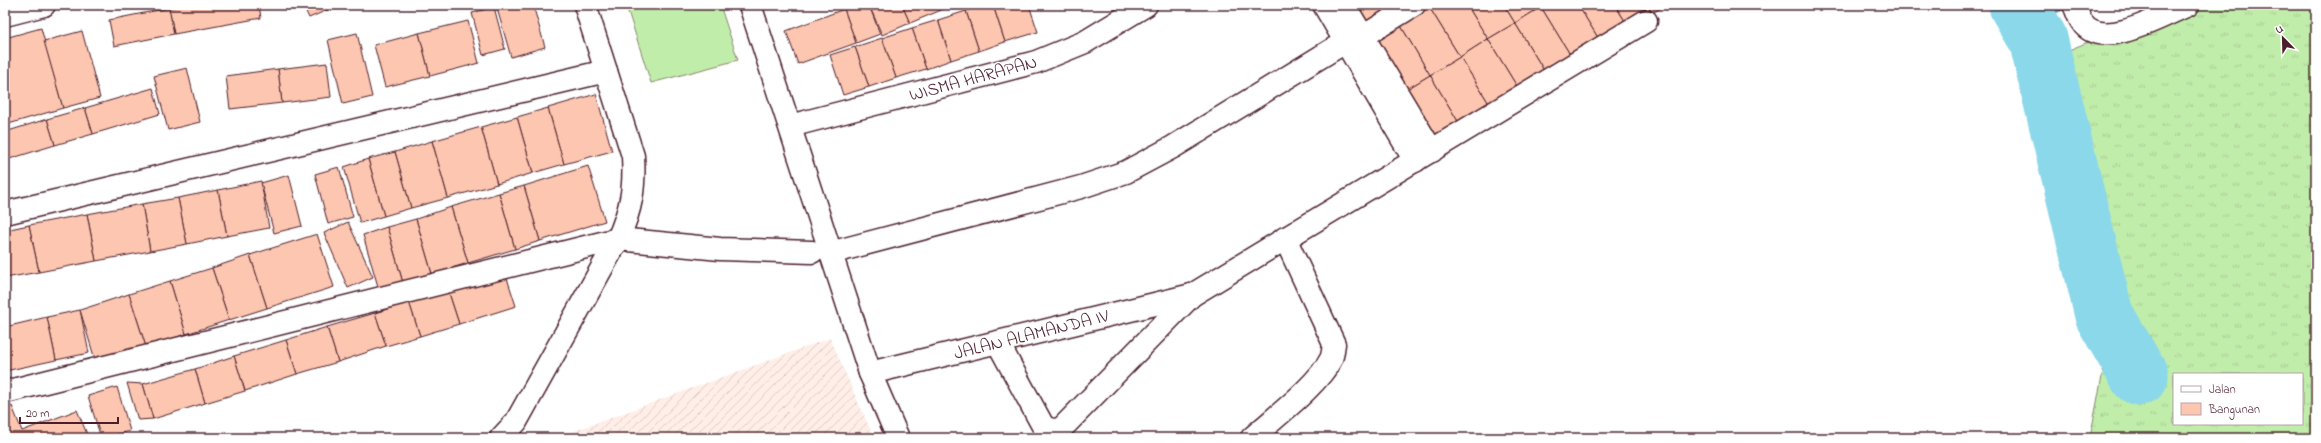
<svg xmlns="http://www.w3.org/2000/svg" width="2321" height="443" viewBox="0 0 2321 443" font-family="'Indie Flower',sans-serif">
	<defs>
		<pattern id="industrial-furrows" width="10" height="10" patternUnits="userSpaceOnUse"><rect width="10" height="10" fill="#feeee7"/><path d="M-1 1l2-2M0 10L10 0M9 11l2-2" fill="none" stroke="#dbccc6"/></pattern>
		<pattern id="grass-tufts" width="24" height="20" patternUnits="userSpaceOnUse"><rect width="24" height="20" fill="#c1edab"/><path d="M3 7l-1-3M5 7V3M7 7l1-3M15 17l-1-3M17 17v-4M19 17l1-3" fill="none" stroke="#a7cb93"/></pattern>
	</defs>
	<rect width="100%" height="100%" fill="#fff"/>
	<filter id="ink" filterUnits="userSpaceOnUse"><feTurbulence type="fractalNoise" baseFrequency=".025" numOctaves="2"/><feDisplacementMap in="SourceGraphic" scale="8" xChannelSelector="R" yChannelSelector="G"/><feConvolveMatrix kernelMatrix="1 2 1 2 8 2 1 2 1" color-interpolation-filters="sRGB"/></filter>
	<g filter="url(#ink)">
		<!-- industrial -->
		<path fill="url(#industrial-furrows)" d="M830,338l44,100h-319z"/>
		<!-- grass -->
		<path fill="url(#grass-tufts)" stroke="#86866b" fill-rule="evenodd" d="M2178,5h138v433h-226l14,-72 -74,-300zM2174,374h128v50h-128z"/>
		<!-- garden -->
		<path fill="#c1edab" stroke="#86866b" d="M626,5h94l18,55 -87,23z"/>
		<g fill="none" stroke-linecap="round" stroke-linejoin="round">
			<!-- stream -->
			<path stroke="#718e9e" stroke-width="10" d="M2026,20l37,-15"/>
			<!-- river -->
			<path stroke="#8bd8ea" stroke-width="59" d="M2018,5l20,34 66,276 35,61"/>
		</g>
		<!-- building -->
		<g fill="#fdc6b0" stroke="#4a1f2b">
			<path d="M184,5h75l2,13 -87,16 -5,-26z"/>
			<path d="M303,5h36l-30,13z"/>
			<path d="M496,5h37l12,42 -34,10z"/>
			<path d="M855,5h14l11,29 -24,9 -12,-34z"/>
			<path d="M869,5h33l8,18 -28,12z"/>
			<path d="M902,5h34l3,6 -29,12z"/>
			<path d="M936,5h17l-14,6z"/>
			<path d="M984,5h9l12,37 -26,9 -13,-40z"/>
			<path d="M993,5h36l9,27 -33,10z"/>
			<path d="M1349,5h36l5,7 -26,16z"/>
			<path d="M1424,5h4l32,52 -30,18 -32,-54z"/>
			<path d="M1428,5h39l21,34 -28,18z"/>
			<path d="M1467,5h37l11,18 -27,16z"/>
			<path d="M1504,5h36l1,2 -26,16z"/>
			<path d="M1545,5h33l24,39 -28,17 -33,-54z"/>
			<path d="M1578,5h37l14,22 -27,17z"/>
			<path d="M1615,5h29l5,10 -20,12z"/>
			<path d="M1644,5h22l-17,10z"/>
			<path d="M494,7l11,42 -22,6 -11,-42z"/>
			<path d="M1541,7l33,54 -26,16 -33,-54z"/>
			<path d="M169,8l5,26 -60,12 -5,-26z"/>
			<path d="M844,9l12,34 -58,21 -12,-33z"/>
			<path d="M966,11l13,40 -28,9 -13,-40z"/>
			<path d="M938,20l13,40 -25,9 -14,-41z"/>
			<path d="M468,21l11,42 -49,13 -11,-43z"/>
			<path d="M1398,21l32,54 -26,16 -33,-54z"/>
			<path d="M1515,23l33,54 -27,16 -33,-54z"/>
			<path d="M41,28l22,80 -58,17v-87z"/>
			<path d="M912,28l14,41 -30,9 -14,-40z"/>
			<path d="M82,31l18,67 -37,10 -19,-67z"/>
			<path d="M357,33l15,64 -29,7 -15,-64z"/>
			<path d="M419,33l11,43 -45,11 -11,-42z"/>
			<path d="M882,38l14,40 -27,9 -14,-40z"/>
			<path d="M1488,39l33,54 -28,17 -33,-53z"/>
			<path d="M855,47l14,40 -26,8 -13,-40z"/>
			<path d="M1460,57l33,53 -31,18 -32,-53z"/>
			<path d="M327,63l4,34 -49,6 -4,-34z"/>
			<path d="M187,68l13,54 -32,8 -14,-54z"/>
			<path d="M278,69l4,34 -52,6 -4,-33z"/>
			<path d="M1430,75l32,53 -26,16 -32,-53z"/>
			<path d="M153,88l7,26 -67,20 -8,-26z"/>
			<path d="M596,94l16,57 -48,13 -16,-56z"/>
			<path d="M85,108l8,26 -38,11 -8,-26z"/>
			<path d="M548,108l16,56 -31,9 -16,-56z"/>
			<path d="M517,117l16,56 -36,11 -16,-57z"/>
			<path d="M47,119l8,26 -49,15 -1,-28z"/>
			<path d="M481,127l16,57 -49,14 -16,-57z"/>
			<path d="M432,141l16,57 -37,10 -16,-56z"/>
			<path d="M395,152l16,56 -27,8 -16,-57z"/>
			<path d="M368,159l16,57 -24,7 -16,-56z"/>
			<path d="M588,166l17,55 -65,20 -16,-55z"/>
			<path d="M339,167l14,50 -25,7 -13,-50z"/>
			<path d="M289,175l13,51 -28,7 -13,-50z"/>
			<path d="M261,181l8,47 -42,8 -9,-46z"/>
			<path d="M524,186l16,55 -25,8 -16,-56z"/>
			<path d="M218,190l9,46 -40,8 -9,-46z"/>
			<path d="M499,193l16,56 -47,14 -17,-56z"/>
			<path d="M178,198l9,46 -37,7 -8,-47z"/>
			<path d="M142,204l8,47 -54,10 -9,-47z"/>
			<path d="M451,207l17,56 -36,11 -16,-55z"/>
			<path d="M87,214l9,47 -57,11 -10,-47z"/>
			<path d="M416,219l16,55 -29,9 -16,-56z"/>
			<path d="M348,222l25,55 -25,11 -24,-55z"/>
			<path d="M29,225l10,47 -34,6v-48z"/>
			<path d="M387,227l16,56 -24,7 -16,-55z"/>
			<path d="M317,234l17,53 -67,21 -17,-53z"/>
			<path d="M250,255l17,53 -38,12 -17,-52z"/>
			<path d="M212,268l17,52 -43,14 -16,-53z"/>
			<path d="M505,272l11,34 -57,18 -11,-34z"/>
			<path d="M170,281l16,53 -40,13 -17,-53z"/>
			<path d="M448,290l11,34 -39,12 -11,-34z"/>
			<path d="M129,294l17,53 -50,16 -16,-53z"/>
			<path d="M409,302l11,34 -34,10 -11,-33z"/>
			<path d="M80,310l9,43 -33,7 -9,-43z"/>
			<path d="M375,313l11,33 -48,16 -11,-35z"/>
			<path d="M47,317l9,43 -51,11v-44z"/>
			<path d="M327,327l11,35 -41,12 -11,-34z"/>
			<path d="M286,340l11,34 -52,17 -11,-35z"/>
			<path d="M234,356l11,35 -40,12 -10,-34z"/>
			<path d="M195,369l10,34 -52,16 -10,-35z"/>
			<path d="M127,383l16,1 10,35 -15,1z"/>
			<path d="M117,387l13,44 -29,7 -13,-42z"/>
			<path d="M12,406l10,25 55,-21 10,24 -12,4h-70v-29z"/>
		</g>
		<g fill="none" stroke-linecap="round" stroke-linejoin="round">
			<!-- minor casing -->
			<g stroke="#4a1f2b" stroke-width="25">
				<g id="minor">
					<path d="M750,5l120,368 28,65"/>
					<path d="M1324,5l91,156"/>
					<path d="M1344,5l88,146"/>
					<path d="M5,15l39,-10"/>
					<path d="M1364,36l50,-31"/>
					<path d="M790,126l246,-64 49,-20 61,-37"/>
					<path d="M5,213l601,-142"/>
					<path d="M830,253l251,-66 45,-15 47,-25 172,-105"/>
					<path d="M998,343l45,83c7,4 11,5 19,2l130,-133 454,-274"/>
					<path d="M870,373l322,-78"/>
					<path d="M5,392l613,-153 102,10 92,3"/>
					<path d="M501,438l15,-16 102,-183c13,-30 17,-50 15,-83l-48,-151"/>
					<path d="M1252,438c22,-20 66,-53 79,-79 2,-4 2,-10 3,-15l-49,-106"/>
				</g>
			</g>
			<!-- tertiary casing -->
			<g stroke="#4a1f2b" stroke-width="25">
				<path id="tertiary" d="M2074,5c3,5 4,12 8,17 19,30 82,-7 106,-17"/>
			</g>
			<!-- minor -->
			<use href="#minor" stroke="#fff" stroke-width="22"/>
			<!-- tertiary -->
			<use href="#tertiary" stroke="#fff" stroke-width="22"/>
		</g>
	</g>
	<g text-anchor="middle" stroke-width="3" stroke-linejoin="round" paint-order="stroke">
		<!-- street labels -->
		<g font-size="18" fill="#4a1f2b" stroke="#fff">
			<text transform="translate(973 78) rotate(-15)" y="6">WISMA HARAPAN</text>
			<text transform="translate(1031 334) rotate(-14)" y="6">JALAN ALAMANDA IV</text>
		</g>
	</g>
	<!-- margin -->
	<rect width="2321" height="443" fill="none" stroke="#fff" stroke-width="20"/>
	<rect x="10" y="10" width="2301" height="423" fill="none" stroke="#4a1f2b" stroke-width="1.5" filter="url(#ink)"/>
	<!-- legend -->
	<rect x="2173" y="373" width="130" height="52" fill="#ffffff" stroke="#b7a5aa"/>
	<rect x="2181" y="386" width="20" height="6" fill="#ffffff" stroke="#b7a5aa"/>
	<text x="2209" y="393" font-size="12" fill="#4a1f2b">Jalan</text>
	<rect x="2181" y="403" width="20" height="12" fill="#fdc6b0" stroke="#b7a5aa"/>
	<text x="2209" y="413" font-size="12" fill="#4a1f2b">Bangunan</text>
	<!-- north arrow -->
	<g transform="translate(2283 38) rotate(337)" stroke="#ffffff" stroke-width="3" paint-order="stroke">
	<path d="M0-3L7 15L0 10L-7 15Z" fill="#4a1f2b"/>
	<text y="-6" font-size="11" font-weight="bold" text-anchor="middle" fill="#4a1f2b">U</text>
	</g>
	<!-- scale -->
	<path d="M20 417v6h98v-6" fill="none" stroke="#4a1f2b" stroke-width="2"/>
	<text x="26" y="417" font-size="12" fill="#4a1f2b" stroke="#ffffff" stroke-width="3" paint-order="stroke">20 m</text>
</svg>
